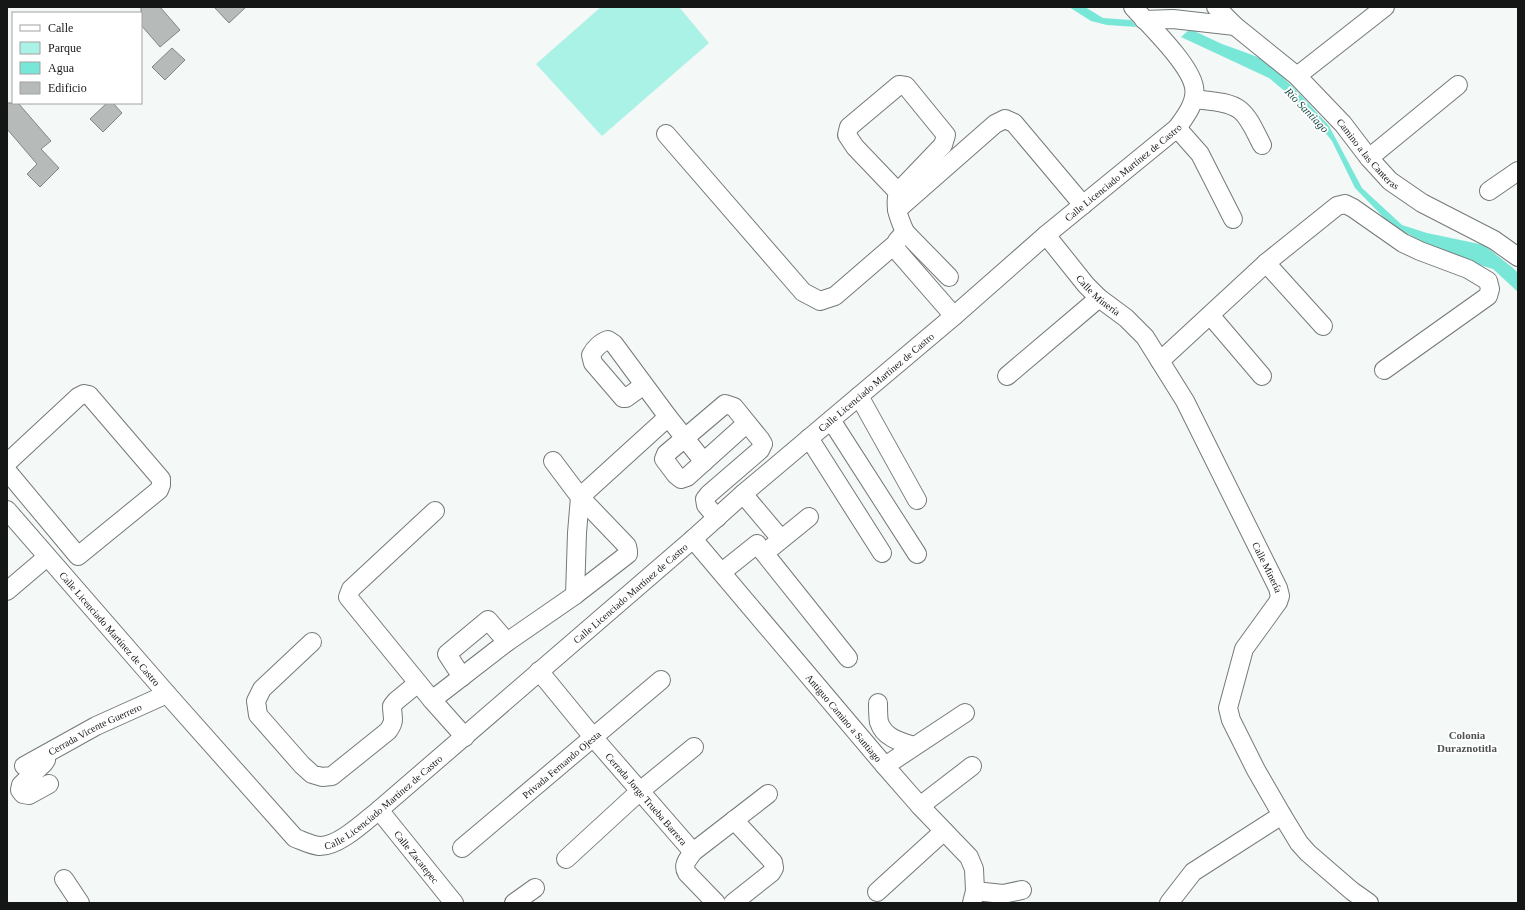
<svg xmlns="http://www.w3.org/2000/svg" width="1525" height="910" viewBox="0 0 1525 910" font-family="Georgia,serif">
	<rect width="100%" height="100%" fill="#f4f8f7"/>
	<!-- green -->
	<path fill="#aaf2e6" d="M601,7h78l30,36 -107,93 -66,-72z"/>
	<!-- water -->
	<g fill="#78e7d7">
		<path d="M1069,7h16l18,11 28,2 6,7 -30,-2 -16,-4z"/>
		<path d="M1190,29l32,15 25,9 18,7 33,32 31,34 33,62 40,37 25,8 57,12 29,23 5,5v19l-25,-23 -47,-14 -56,-31 -35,-36 -23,-47 -24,-30 -39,-33 -88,-41z"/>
	</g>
	<!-- building -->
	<g fill="#b6bab9" stroke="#828685">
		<path d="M141,7h19l20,23 -20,17 -19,-22z"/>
		<path d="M214,7h32l-17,16z"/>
		<path d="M172,48l13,12 -20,20 -13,-13z"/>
		<path d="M7,103h11l33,38 -10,8 18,19 -19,19 -13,-13 10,-10 -30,-35z"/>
		<path d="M107,103h6l9,10 -19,19 -13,-13z"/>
	</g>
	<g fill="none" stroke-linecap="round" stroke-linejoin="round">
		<!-- minor casing -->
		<g stroke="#757978" stroke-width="20">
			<g id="minor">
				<path id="s1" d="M1216,7l19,19 62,50 46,48 26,34 21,23 32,22 72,37 24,17"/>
				<path d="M1144,20l29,-1 62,7"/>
				<path d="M1297,76l88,-69"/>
				<path d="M1194,99c14,2 34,2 46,11 10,8 16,24 22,35"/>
				<path d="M1177,128l23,26 33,65"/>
				<path d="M666,134l137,158 17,9 15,-5 58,-50 61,70"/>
				<path d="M1369,158l89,-73"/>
				<path d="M1489,191l29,-20"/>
				<path d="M898,192l-43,-45 -8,-12 2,-8 50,-42 7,1 40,49 -3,10 -45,47c-4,16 1,26 7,40"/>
				<path d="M897,210l98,-86 10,-5 9,4 69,82"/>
				<path id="s2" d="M1046,235l40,50 13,13 27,20 19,19 40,64 93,187 2,8 -2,6 -34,47 -16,59 3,12 25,50 26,45 17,28 9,10 44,38 17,12"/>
				<path d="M897,241l8,-9 44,45"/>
				<path d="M1266,263l57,63"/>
				<path d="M1210,315l52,61"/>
				<path d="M1160,361l106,-98 71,-57 8,-2 8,4 50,35 17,8 48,18 20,12 2,8 -2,7 -104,74"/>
				<path d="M1007,376l92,-78"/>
				<path d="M644,385l-18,13h-3l-30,-35 -2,-8c3,-6 10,-13 17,-15l6,4 54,73 36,45"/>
				<path d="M859,396l58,104"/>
				<path d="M831,420l86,134"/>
				<path d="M809,438l73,115"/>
				<path d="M7,463l71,-66 6,-3 5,1 72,84v6l-2,5 -81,66 -71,-85"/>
				<path d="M743,494l38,45"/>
				<path id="s3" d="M7,510l160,184 128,144c8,3 15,7 24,8 19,1 45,-24 60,-36l314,-271 50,-45 211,-178 92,-81 131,-107c8,-11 20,-26 17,-41 -4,-23 -45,-62 -61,-80"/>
				<path d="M435,511l-84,78 -3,8 84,103 33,37"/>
				<path d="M717,518l-11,-13 -1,-6 4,-5 51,-44 3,-6 -3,-5 -26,-32 -9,-3 -59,50 -2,5 12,16 5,4 6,-2 60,-54"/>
				<path id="s4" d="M693,539l192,227 35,40 49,51 5,12 1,22 -3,12"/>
				<path d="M772,547l37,-30"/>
				<path d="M722,572l35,-28 91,114"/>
				<path d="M7,591l40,-34"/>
				<path d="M575,595l53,-41v-3l-1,-5 -47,-49 88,-80"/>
				<path d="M312,642l-50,47 -6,12 2,14 44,50 10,9 10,3 10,-1 56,-45c8,-11 4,-13 4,-25l4,-5 22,-18"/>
				<path id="s5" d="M539,671l54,66 100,115"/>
				<path d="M462,677l-15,-23 41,-34 19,22"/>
				<path d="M432,700l75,-58 68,-47 2,-62 3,-36 -27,-36"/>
				<path d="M878,703c0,6 0,14 1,19 5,16 22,20 35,24"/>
				<path d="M46,760l-2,3 -23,22 -1,5 3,4 6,1 20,-11"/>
				<path id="s6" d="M24,766l72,-40 71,-32"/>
				<path d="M885,766l80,-53"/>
				<path d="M920,806l52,-40"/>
				<path id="s7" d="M379,810l75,93"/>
				<path id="s8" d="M462,848l199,-168"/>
				<path d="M566,859l74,-68 54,-44"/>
				<path d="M64,879l16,24"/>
				<path d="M975,891l28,3 19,-4"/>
				<path d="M877,892l67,-61"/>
				<path d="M514,903l21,-15"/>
				<path d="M716,903l-29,-30c-5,-8 1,-14 6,-21l75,-58"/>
				<path d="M733,903l38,-30 3,-5 -1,-6 -39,-42"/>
				<path d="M1169,903l24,-31 89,-57"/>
			</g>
		</g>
		<!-- minor -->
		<use href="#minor" stroke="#fff" stroke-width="18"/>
	</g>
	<g text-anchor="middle" stroke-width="3.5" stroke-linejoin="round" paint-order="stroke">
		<!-- street labels -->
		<g font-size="10" fill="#151616" stroke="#fff">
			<text dy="4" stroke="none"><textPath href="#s1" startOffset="212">Camino a las Canteras</textPath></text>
			<text dy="4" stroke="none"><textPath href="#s3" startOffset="1513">Calle Licenciado Martínez de Castro</textPath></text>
			<text dy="4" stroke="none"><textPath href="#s2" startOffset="80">Calle Minería</textPath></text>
			<text dy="4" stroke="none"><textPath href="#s3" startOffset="1189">Calle Licenciado Martínez de Castro</textPath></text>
			<text dy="4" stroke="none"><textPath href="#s2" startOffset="404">Calle Minería</textPath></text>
			<text dy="4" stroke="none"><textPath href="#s3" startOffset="865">Calle Licenciado Martínez de Castro</textPath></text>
			<text dy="4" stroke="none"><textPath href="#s3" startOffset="157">Calle Licenciado Martínez de Castro</textPath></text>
			<text dy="4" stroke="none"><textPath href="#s4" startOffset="234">Antiguo Camino a Santiago</textPath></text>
			<text dy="4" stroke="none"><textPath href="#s6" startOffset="80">Cerrada Vicente Guerrero</textPath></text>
			<text dy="4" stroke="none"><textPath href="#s8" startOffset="130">Privada Fernando Ojesta</textPath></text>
			<text dy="4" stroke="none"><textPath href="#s5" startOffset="167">Cerrada Jorge Trueba Barrera</textPath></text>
			<text dy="4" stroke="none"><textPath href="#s3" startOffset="541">Calle Licenciado Martínez de Castro</textPath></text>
			<text dy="4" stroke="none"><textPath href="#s7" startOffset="60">Calle Zacatepec</textPath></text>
		</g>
		<!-- water labels -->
		<g font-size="11" font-style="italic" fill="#1b4d46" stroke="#fff">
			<text transform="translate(1307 110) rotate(46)" y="4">Río Santiago</text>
		</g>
		<!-- neighbourhood labels -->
		<g font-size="11" font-weight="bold" fill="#4f5251" stroke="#fff">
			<text x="1467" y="739">Colonia<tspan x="1467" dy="13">Duraznotitla</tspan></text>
		</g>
	</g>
	<!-- border -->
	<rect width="1525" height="910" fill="none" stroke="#151616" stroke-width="16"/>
	<!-- legend -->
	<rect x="12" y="12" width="130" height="92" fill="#ffffff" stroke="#a1a2a2"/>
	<rect x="20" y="25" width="20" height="6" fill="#ffffff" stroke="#a1a2a2"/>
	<text x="48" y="32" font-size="12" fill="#151616">Calle</text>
	<rect x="20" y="42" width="20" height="12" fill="#aaf2e6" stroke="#a1a2a2"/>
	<text x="48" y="52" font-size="12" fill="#151616">Parque</text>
	<rect x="20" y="62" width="20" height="12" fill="#78e7d7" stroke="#a1a2a2"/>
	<text x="48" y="72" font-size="12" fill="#151616">Agua</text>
	<rect x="20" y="82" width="20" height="12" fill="#b6bab9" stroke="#a1a2a2"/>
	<text x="48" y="92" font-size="12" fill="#151616">Edificio</text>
</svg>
